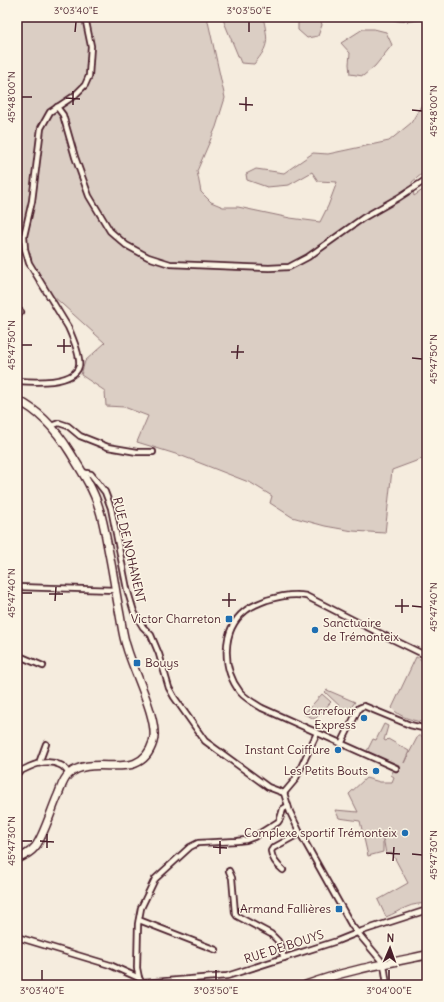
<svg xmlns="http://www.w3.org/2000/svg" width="444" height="1002" viewBox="0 0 444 1002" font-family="Delius,sans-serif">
	<rect width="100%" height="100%" fill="#f5ecde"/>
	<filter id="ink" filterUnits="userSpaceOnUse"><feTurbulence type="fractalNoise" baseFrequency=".025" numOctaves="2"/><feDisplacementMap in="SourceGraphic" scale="8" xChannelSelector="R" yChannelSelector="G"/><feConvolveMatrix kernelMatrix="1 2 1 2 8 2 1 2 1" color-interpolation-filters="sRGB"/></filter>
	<g filter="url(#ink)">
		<!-- green -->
		<g fill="#dbcec4" stroke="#927678">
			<path d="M17,17h190l18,81 -9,29 -19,44 4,21 10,10 12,5h15l52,11 30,4 8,-16 9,-24 -19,-1 -6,-9 -23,13 -22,2 -20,-7 -1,-6 10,-5 28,4 29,-20 15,1 61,-13 22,-18 16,-27v74l-15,12 2,14 13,-9v270l-35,13 -7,63 -32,-2 -28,-5 -33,-9 -22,-14 2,-7 -21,-13 -69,-27 -45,-14 11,-26 -24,-9 -18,-1 -1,-15 -24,-16 4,-14 20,-18 -53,-48 -29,-40 -6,5z"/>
			<path d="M222,17h41c5,23 7,28 -9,47l-13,-1z"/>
			<path d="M306,17h14l2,8 -4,11 -11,2 -9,-8v-7z"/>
			<path d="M388,17h38c-10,5 -29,7 -38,0z"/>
			<path d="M363,29h11l12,3 6,13 -17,21 -12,10 -13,-2 -1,-10 1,-11 -9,-10z"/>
			<path d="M416,657l6,3v2v-1l5,2v60c-12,-2 -27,-5 -35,-15z"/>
			<path d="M327,690l28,12 -8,11 -22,-21z"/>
			<path d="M322,694l9,8 -16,17 -11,-5z"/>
			<path d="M384,724l4,2 -4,14 2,1 2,-2 21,12 -5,12 14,-27h9v167c-7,1 -14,1 -20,4 -8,3 -13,7 -21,10l-8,-17 30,-17 -16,-30 -6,1 -3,-17v15l-15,4 -8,-35 -21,-3 -4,-8 23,2 -9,-18 17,-16 14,4h12l2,-5 -3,-2 3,-6 3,1 2,-5 -32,-14 6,-12 3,1z"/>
		</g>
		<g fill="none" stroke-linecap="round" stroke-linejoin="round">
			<!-- street casing -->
			<g stroke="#4a1f2b" stroke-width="8">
				<g id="street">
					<path d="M57,107l6,8 12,42 14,39 21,35 16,14 22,12 22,7 99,4 20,-1 19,-10 55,-39 35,-20 29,-19"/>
					<path d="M17,316l4,-4"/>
					<path d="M17,381c15,1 57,4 62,-15 2,-10 -7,-30 -11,-39l-39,-64 -4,-14 -1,-13 8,-35 9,-73 9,-16 24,-16 11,-11 4,-9 2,-30 -6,-29"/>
					<path d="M51,426l8,-3 9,3 12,10 28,11 29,5h16"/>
					<path d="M82,472l9,2 14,18 6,16 16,81 7,23 9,15 8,8 8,19 10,34 5,9 31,44 63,46 16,6"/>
					<path d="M17,587l99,3"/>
					<path d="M17,655l26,11"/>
					<path d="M341,744l18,-36 5,-2 46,19 17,4"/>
					<path d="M39,763l7,-19"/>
					<path d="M396,768l-134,-60c-8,-5 -16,-9 -22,-16 -18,-23 -19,-62 5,-81 6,-5 14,-8 22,-11 13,-4 26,-7 39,-4l59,30 62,30"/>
					<path d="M17,773c13,-7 28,-15 43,-8 4,1 7,6 9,9"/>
					<path d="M284,793l6,19 10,21 52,93 32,38 3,21"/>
					<path d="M284,793l11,-13 22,-47"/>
					<path d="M283,870c-6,-5 -11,-11 -12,-19l2,-3 27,-15"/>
					<path d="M229,871l3,7 3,35 2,3 34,18 7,7 6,17"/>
					<path d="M139,920l77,30"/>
					<path d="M17,937l93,28 29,13"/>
					<path d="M143,983l84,-7 110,-35 25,-10 65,-21"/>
					<path d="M143,985l-4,-7 -2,-10 1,-44 3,-16 14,-29 35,-32 8,-4 39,-2 9,-1 8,-3 24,-15 2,-3 3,-10 5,-3"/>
				</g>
			</g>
			<!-- secondary casing -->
			<g stroke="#4a1f2b" stroke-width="10">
				<g id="secondary">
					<path d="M17,400c23,11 40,31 53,52 11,18 23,36 29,56 5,15 7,30 10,45 4,20 7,41 11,62 2,11 3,22 7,33 6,22 33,74 26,94 -13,43 -59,10 -84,32 -6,5 -8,14 -11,21 -6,13 -15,43 -23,52 -5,6 -11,9 -18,12"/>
					<path d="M306,985c37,-14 82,-22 121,-30"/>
				</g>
			</g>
			<!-- street -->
			<use href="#street" stroke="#fcf5e5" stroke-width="4.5"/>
			<!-- secondary -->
			<use href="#secondary" stroke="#fcf5e5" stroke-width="7"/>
		</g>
	</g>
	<!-- ticks -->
	<path fill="none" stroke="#4a1f2b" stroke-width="1.5" d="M75,32l1,-10M249,32v-10M22,97h10M66,98l14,1M239,104l14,1M73,105v-14M412,110l10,1M246,111v-14M22,345h10M57,346h14M231,352h13M64,353v-14M412,358l10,1M237,359l1,-14M22,593h10M49,594h14M222,600h14M55,601l1,-14M395,606h14M412,606l10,1M229,607v-14M402,613v-14M22,841h10M40,841l14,1M213,847l14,1M47,848v-14M386,853l14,1M220,854v-13M412,854l10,1M393,861l1,-14M42,980v-10M216,980v-10M389,980v-10"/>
	<!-- markers -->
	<g fill="#1f6fb2" stroke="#fcf5e5" stroke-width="1.5">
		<rect x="225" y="615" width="8" height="8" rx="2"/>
		<circle cx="315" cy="630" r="4"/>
		<rect x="133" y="659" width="8" height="8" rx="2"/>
		<circle cx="364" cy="718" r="4"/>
		<circle cx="338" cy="750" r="4"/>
		<circle cx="376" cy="771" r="4"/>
		<circle cx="405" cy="833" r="4"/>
		<rect x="335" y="905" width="8" height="8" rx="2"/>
	</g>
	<g text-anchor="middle" stroke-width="3" stroke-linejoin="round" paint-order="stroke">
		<!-- street labels -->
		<g font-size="12" fill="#4a1f2b" stroke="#fcf5e5">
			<text transform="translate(129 550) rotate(77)" y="4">RUE DE NOHANENT</text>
			<text transform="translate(284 947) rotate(-18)" y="4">RUE DE BOUYS</text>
		</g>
		<!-- poi labels -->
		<g font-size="12" fill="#4a1f2b" stroke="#fcf5e5" text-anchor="end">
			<text x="221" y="623">Victor Charreton</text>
			<text x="323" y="627" text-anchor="start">Sanctuaire<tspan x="323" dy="14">de Trémonteix</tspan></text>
			<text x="145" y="667" text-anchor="start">Bouys</text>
			<text x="356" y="715">Carrefour<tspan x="356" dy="14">Express</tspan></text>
			<text x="330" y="754">Instant Coiffure</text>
			<text x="368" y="775">Les Petits Bouts</text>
			<text x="397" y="837">Complexe sportif Trémonteix</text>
			<text x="331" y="913">Armand Fallières</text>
		</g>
	</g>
	<!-- margin -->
	<rect width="444" height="1002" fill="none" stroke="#fcf5e5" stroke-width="44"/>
	<!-- north arrow -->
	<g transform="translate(390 948) rotate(2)" stroke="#fcf5e5" stroke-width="3" paint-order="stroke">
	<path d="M0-3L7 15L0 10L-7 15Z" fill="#4a1f2b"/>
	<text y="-6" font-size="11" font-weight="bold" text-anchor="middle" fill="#4a1f2b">N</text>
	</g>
	<rect x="22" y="22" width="400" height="958" fill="none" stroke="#4a1f2b" stroke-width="1.5"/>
	<g font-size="10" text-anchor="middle" fill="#4a1f2b">
		<text x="76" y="14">3°03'40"E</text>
		<text x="249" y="14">3°03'50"E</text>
		<text transform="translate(11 97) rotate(-90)" y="4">45°48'00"N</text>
		<text transform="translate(433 111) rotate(-90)" y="4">45°48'00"N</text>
		<text transform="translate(11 345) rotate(-90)" y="4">45°47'50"N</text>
		<text transform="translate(433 359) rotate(-90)" y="4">45°47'50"N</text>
		<text transform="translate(11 593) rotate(-90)" y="4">45°47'40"N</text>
		<text transform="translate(433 607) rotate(-90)" y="4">45°47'40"N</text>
		<text transform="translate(11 841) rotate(-90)" y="4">45°47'30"N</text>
		<text transform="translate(433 855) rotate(-90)" y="4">45°47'30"N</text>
		<text x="42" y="994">3°03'40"E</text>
		<text x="216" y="994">3°03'50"E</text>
		<text x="389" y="994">3°04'00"E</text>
	</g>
</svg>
